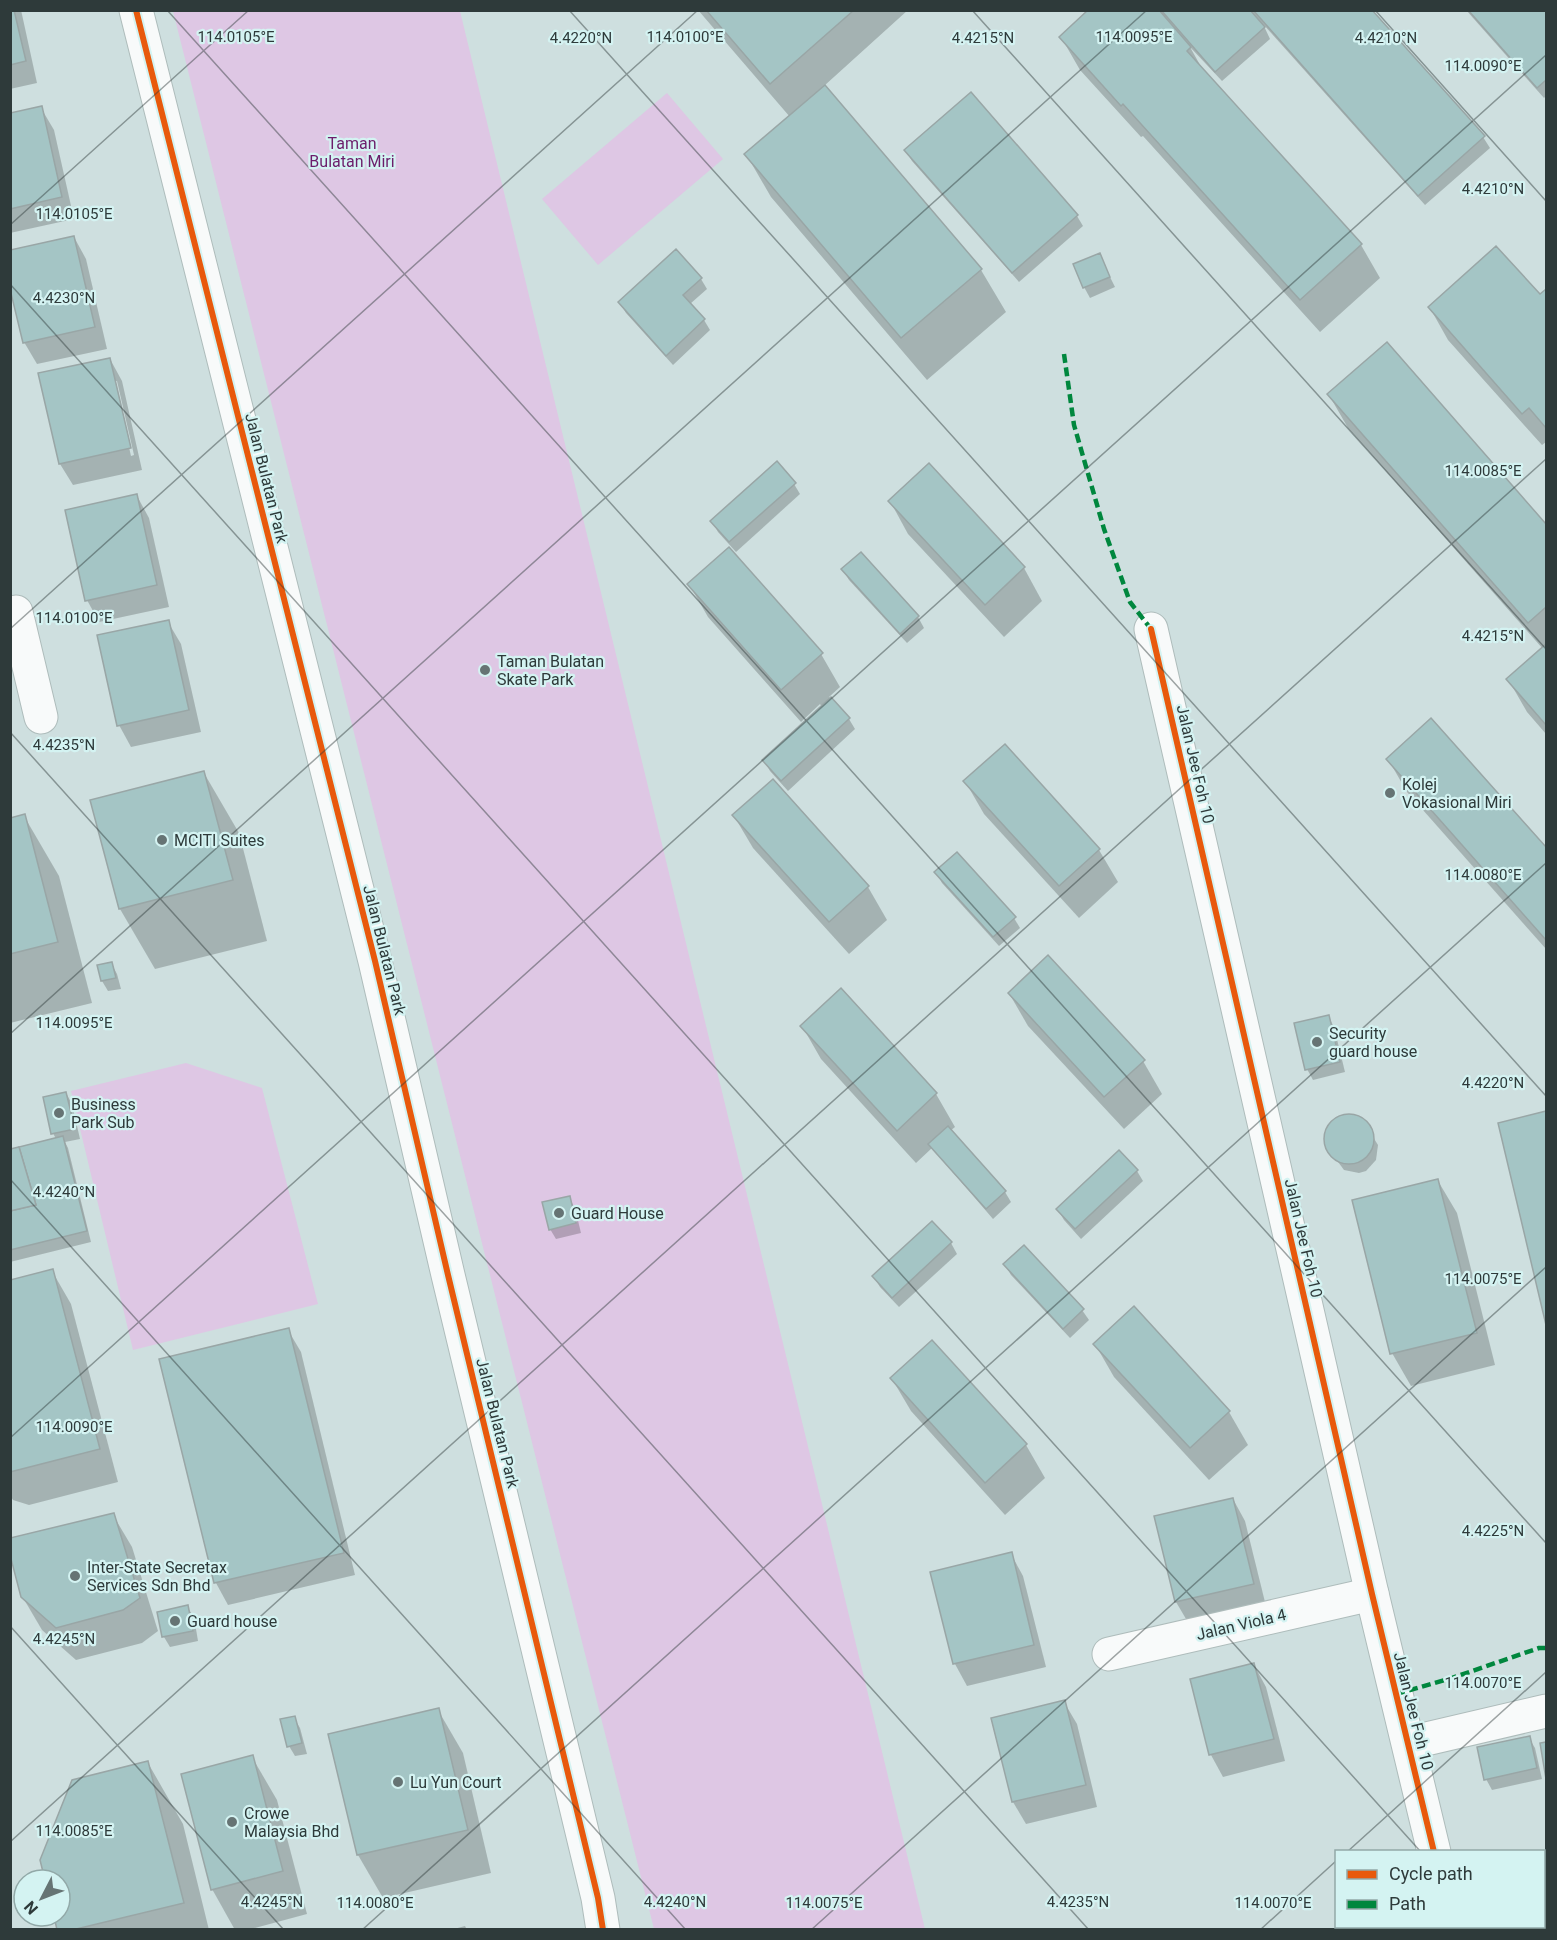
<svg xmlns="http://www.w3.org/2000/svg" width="1557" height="1940" viewBox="0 0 1557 1940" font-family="Roboto,sans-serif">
	<rect width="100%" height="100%" fill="#cedfdf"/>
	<!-- green -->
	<g fill="#dec7e4">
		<path d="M173,11h287l465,1918h-271z"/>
		<path d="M667,93l56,66 -125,106 -56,-66z"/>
		<path d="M186,1063l76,25 56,216 -185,46 -62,-259z"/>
	</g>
	<!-- shadow -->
	<g fill="#0003" fill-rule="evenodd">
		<path d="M10,10h11l16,73 -27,6z"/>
		<path d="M698,10h210l-84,76 157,184 25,42 -79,68 -156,-183 -25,-43 44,-37z"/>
		<path d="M1091,10h279l113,127 7,11 -65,57 -162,-181 7,15 -48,42 -32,-34 14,25 157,173 19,33 -60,54 -177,-196 -2,1 -61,-67 -19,-33z"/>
		<path d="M1466,10h80v86l-2,2z"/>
		<path d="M41,108l13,22 20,89 -64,14v-118z"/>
		<path d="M906,151l171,65 6,10 -64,56 -107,-121z"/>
		<path d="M74,237l12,22 21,90 -70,15 -13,-22z"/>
		<path d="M1099,255l16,32 -25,11 -6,-11z"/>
		<path d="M701,279l6,10 -17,15 14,16 6,10 -37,35 -47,-52 -6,-10z"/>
		<path d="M1546,291v151l-4,3 -94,-105 -18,-32 110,-12z"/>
		<path d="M1387,344l159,182v208l-19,-22 -19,-33 35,-30 -195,-221 -19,-33z"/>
		<path d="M110,359l12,22 20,89 -69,15 -13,-21zM114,381h3l17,74 -3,1z"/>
		<path d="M794,484l6,10 -64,58 -18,-20 -6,-11z"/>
		<path d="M137,496l12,22 20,89 -70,15 -12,-22z"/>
		<path d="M890,501l134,67 18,33 -38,36 -96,-103z"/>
		<path d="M861,554l57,63 6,11 -17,15 -58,-63 -6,-10z"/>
		<path d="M689,584l132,70 19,33 -11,10 20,22 6,10 -67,62 -18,-20 -6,-11 58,-53 -2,-3 -19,18 -93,-105z"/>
		<path d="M168,622l13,22 20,88 -70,15 -12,-22z"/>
		<path d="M1431,720l115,130v99l-139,-157 -19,-33z"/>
		<path d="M204,773l35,60 28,108 -112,28 -35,-60 -28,-108z"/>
		<path d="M773,781l95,106 19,33 -38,34 -96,-106 -19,-32z"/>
		<path d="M965,781l134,69 19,32 -39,36 -95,-104z"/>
		<path d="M24,816l35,60 33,127 -82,20v-203z"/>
		<path d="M936,872l78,46 6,10 -21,18 -57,-63z"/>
		<path d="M111,963l6,11 4,15 -13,2 -6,-10 -3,-15z"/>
		<path d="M841,991l95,103 19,33 -5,4 55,61 6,10 -18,17 -61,-71 -16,15 -95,-104 -19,-33z"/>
		<path d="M1009,993l134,68 19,33 -38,35 -96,-103z"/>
		<path d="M1328,1016l6,11 11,45 -32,8 -6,-11z"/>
		<path d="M66,1093l6,11 8,35 -15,3 3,6 23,94 -81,20v-111l46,-12 -3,-6z"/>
		<path d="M1546,1113v205l-46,-194z"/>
		<path d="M1342,1116l15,1 6,4 15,24 -2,15 -10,11 -7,2 -15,-3 -17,-23 -1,-15 9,-12z"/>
		<path d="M1137,1171l6,10 -62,58 -17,-19 -6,-10z"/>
		<path d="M1438,1181l19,32 38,152 -84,21 -19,-33z"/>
		<path d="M569,1198l6,10 6,25 -25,6 -6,-10z"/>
		<path d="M932,1223l19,20 6,11 -58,53 -19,-20 -6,-10z"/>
		<path d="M1005,1265l77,45 7,10 -19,18 -59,-63z"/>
		<path d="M52,1271l19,33 47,178 -89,23 -16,-5 -3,-5v-213z"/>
		<path d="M288,1330l13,22 54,223 -127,30 -12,-22 -55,-223z"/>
		<path d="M1095,1344l134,68 19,33 -39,35 -95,-103z"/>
		<path d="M892,1379l134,66 19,33 -40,37 -94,-104z"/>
		<path d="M1233,1499l12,22 21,85 -77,18 -13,-22z"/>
		<path d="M113,1515l19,32 26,84 -16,12 -66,17 -34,-30 -20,-34z"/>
		<path d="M1011,1554l12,22 23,91 -79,19 -12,-22z"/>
		<path d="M187,1607l7,10 4,24 -28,6 -6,-10 -5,-24z"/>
		<path d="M1254,1665l12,22 19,74 -62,16 -12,-22 -19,-75z"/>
		<path d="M1064,1702l13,22 20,83 -71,17 -13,-22 -20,-83z"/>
		<path d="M438,1710l25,43 28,120 -108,25 -25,-43z"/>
		<path d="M294,1718l6,10 7,26 -12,2 -6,-10z"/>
		<path d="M1529,1738l6,10 7,31 -50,11 -6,-11z"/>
		<path d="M252,1757l25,43 30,114 -60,16h-12l-23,-41z"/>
		<path d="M148,1763l35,61 26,106h-150l-4,-14h5v-36h-14z"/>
		<path d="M1546,1866v51l-2,-13v-37z"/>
		<path d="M465,1926l2,4h-17z"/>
	</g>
	<!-- building -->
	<g fill="#a4c5c5" stroke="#99a6a6" stroke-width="1.5">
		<path d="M10,10h4l12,51 -16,4z"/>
		<path d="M706,10h148l-84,74z"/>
		<path d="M1088,10h71l32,37 -4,4 175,193 -62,56 -177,-196 -2,2 -62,-69z"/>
		<path d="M1161,10h89l15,17 -50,45z"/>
		<path d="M1253,10h119l113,126 -67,60z"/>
		<path d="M1468,10h78v70l-9,8z"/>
		<path d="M825,85l157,184 -81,69 -157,-184z"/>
		<path d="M971,92l107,123 -66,58 -108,-123z"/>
		<path d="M42,106l20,91 -52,12v-96z"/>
		<path d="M74,236l21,91 -72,16 -13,-54v-39z"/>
		<path d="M1496,246l44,48 6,-5v139l-17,-20 -7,6 -94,-107z"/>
		<path d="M676,249l26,29 -19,17 22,24 -39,37 -48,-54z"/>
		<path d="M1100,253l10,24 -27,11 -10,-24z"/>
		<path d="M1387,342l159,182v83l-18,16 -201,-229z"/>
		<path d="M110,358l21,90 -72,16 -21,-91z"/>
		<path d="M777,461l19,22 -67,59 -19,-21z"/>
		<path d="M929,463l96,104 -40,38 -97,-104z"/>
		<path d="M137,494l20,91 -72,16 -20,-91z"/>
		<path d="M729,547l94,106 -42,37 -94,-106z"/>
		<path d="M861,552l58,64 -19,18 -59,-65z"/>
		<path d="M169,620l20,90 -72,16 -20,-91z"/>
		<path d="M1546,644v81l-40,-46z"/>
		<path d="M831,697l19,21 -69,63 -19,-21z"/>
		<path d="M1431,718l115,129v93l-160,-181z"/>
		<path d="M1005,744l95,105 -41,37 -96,-105z"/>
		<path d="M204,771l29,109 -114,29 -29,-109z"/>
		<path d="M773,779l96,107 -40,36 -97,-107z"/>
		<path d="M25,814l33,128 -48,12v-136z"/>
		<path d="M957,852l59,65 -23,20 -59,-65z"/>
		<path d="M1048,955l97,105 -41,37 -96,-104z"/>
		<path d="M112,962l4,16 -15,3 -4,-16z"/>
		<path d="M841,988l96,105 -40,38 -97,-105z"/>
		<path d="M1329,1015l11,47 -35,8 -11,-47z"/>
		<path d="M66,1092l9,37 -24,5 -8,-37z"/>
		<path d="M1546,1111v214l-48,-202z"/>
		<circle cx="1349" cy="1139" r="25"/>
		<path d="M948,1126l58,65 -20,18 -58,-65z"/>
		<path d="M63,1136l24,95 -77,19v-39l26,-6 -17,-58z"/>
		<path d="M19,1147l17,58 -26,6v-62z"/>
		<path d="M1119,1150l19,20 -63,59 -19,-20z"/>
		<path d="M1438,1179l39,154 -87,21 -38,-154z"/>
		<path d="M570,1196l6,27 -27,7 -7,-28z"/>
		<path d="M932,1221l20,21 -60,56 -20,-22z"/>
		<path d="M1024,1245l60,64 -21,20 -60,-65z"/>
		<path d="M53,1269l47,180 -90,23v-192z"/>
		<path d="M1134,1306l96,105 -40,37 -97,-104z"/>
		<path d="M289,1328l55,225 -130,30 -55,-224z"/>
		<path d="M932,1340l95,104 -42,39 -95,-105z"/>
		<path d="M1233,1498l21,86 -79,18 -21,-86z"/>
		<path d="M114,1513l26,85 -17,12 -67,18 -35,-31 -11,-42v-17z"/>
		<path d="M1012,1552l22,93 -81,19 -23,-92z"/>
		<path d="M188,1605l5,26 -31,6 -5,-25z"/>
		<path d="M1254,1663l20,76 -65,16 -19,-76z"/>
		<path d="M1065,1700l21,85 -74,17 -21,-84z"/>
		<path d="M439,1708l29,122 -111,25 -29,-121z"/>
		<path d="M295,1716l7,27 -15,4 -7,-28z"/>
		<path d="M1530,1736l7,32 -53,12 -7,-33z"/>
		<path d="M1546,1742v37l-6,-36z"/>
		<path d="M253,1755l30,116 -72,19 -30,-116z"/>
		<path d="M148,1761l36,142 -112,27h-15l-3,-14h6v-36h-15l-5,-20 32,-80z"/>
		<path d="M1546,1865v58l-2,-12v-45z"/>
	</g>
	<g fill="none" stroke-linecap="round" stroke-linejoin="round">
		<!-- street casing -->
		<g stroke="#aebcbb" stroke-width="35">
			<g id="street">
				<path d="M16,612l25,105"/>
				<path d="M1151,629l221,965 62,258"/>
				<path d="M1109,1654l263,-60"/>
				<path d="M1409,1743l137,-32"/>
				<path d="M1452,1926l1,4"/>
			</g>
		</g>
		<!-- secondary casing -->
		<g stroke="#aebcbb" stroke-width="35">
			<path id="secondary" d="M136,10l239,951 73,314 150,623 5,32"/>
		</g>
		<!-- street -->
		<use href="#street" stroke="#f8fafa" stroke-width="33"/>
		<!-- secondary -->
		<use href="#secondary" stroke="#f8fafa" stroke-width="33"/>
		<!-- quiet -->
		<g stroke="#00873e" stroke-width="4.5" stroke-dasharray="9 4.5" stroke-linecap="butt">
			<path d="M1064,354l10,71 30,104 26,73 21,27"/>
			<path d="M1396,1694l56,-16 87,-30h7"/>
		</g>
		<!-- cycleway casing -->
		<g stroke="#d4f3f2" stroke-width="10">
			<g id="cycleway">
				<path d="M136,10l239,951 73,314 150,623 5,32"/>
				<path d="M1151,629l221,965 62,258"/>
			</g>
		</g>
		<!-- cycleway -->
		<use href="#cycleway" stroke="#e8590c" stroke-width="6"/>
	</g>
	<!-- ticks -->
	<path fill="none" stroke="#2e3a3a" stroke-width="1.5" stroke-opacity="0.45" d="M167,10l1379,1533M569,10l977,1086M972,10l574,639M1375,10l171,191M10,225l239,-215M10,284l1411,1568M10,629l688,-619M10,732l1079,1198M10,1034l1137,-1024M10,1179l676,751M10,1438l1536,-1383M10,1626l274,304M10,1842l1536,-1383M1347,1852l199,-180M1489,1926l3,4M362,1930l1184,-1067M811,1930l735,-663M1260,1930l76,-69"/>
	<!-- markers -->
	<g fill="#667474" stroke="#d4f3f2" stroke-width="2">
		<circle cx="485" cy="670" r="6"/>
		<circle cx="1390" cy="793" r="6"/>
		<circle cx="162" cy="840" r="6"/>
		<circle cx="1317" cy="1042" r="6"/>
		<circle cx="59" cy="1113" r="6"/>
		<circle cx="559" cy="1213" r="6"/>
		<circle cx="75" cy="1576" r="6"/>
		<circle cx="175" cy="1621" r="6"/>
		<circle cx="398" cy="1782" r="6"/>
		<circle cx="232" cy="1822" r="6"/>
	</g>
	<g text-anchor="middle" stroke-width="4.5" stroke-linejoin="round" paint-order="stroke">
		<!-- park labels -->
		<g font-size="16" fill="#6c1d6b" stroke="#d4f3f2">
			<text x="352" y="149">Taman<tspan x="352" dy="18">Bulatan Miri</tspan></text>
		</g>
		<!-- street labels -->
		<g font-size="16" fill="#2e3a3a" stroke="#d4f3f2">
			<text transform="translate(267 478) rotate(76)" y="6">Jalan Bulatan Park</text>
			<text transform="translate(1196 764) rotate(77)" y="6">Jalan Jee Foh 10</text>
			<text transform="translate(385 950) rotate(76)" y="6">Jalan Bulatan Park</text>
			<text transform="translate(1304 1238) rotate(77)" y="6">Jalan Jee Foh 10</text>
			<text transform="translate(498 1423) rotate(76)" y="6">Jalan Bulatan Park</text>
			<text transform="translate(1241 1624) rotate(-13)" y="6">Jalan Viola 4</text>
			<text transform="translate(1414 1711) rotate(76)" y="6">Jalan Jee Foh 10</text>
		</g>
		<!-- poi labels -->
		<g font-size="16" fill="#2e3a3a" stroke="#d4f3f2" text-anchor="start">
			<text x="497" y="667">Taman Bulatan<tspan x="497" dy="18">Skate Park</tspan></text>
			<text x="1402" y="790">Kolej<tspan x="1402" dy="18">Vokasional Miri</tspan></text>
			<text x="174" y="846">MCITI Suites</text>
			<text x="1329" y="1039">Security<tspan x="1329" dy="18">guard house</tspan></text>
			<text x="71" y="1110">Business<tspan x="71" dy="18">Park Sub</tspan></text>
			<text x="571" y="1219">Guard House</text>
			<text x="87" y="1573">Inter-State Secretax<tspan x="87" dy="18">Services Sdn Bhd</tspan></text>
			<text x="187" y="1627">Guard house</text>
			<text x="410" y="1788">Lu Yun Court</text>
			<text x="244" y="1819">Crowe<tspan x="244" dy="18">Malaysia Bhd</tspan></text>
		</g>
	</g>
	<g font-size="15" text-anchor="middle" fill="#2e3a3a" stroke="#d4f3f2" stroke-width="4.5" stroke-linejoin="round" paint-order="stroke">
		<text x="236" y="42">114.0105°E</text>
		<text x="1134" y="42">114.0095°E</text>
		<text x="685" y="42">114.0100°E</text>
		<text x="1386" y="43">4.4210°N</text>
		<text x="581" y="43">4.4220°N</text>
		<text x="983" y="43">4.4215°N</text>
		<text x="1483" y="71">114.0090°E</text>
		<text x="1493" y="194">4.4210°N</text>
		<text x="74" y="219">114.0105°E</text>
		<text x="64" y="303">4.4230°N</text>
		<text x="1483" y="476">114.0085°E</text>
		<text x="74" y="623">114.0100°E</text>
		<text x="1493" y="641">4.4215°N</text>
		<text x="64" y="750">4.4235°N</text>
		<text x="1483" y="880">114.0080°E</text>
		<text x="74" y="1028">114.0095°E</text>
		<text x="1493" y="1088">4.4220°N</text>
		<text x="64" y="1197">4.4240°N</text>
		<text x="1483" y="1284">114.0075°E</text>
		<text x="74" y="1432">114.0090°E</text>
		<text x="1493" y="1536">4.4225°N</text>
		<text x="64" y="1644">4.4245°N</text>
		<text x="1483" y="1688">114.0070°E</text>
		<text x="74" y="1836">114.0085°E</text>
		<text x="272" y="1907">4.4245°N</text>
		<text x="675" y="1907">4.4240°N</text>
		<text x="1078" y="1907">4.4235°N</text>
		<text x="375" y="1908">114.0080°E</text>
		<text x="824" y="1908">114.0075°E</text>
		<text x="1273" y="1908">114.0070°E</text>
	</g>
	<!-- border -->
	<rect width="1557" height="1940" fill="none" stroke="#2e3a3a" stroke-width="24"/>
	<!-- legend -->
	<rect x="1335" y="1850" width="210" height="78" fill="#d4f3f2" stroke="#92a9a8" stroke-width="1.5"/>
	<rect x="1347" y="1870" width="30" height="9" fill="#e8590c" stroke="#92a9a8" stroke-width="1.5"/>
	<text x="1389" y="1880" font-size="18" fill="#2e3a3a">Cycle path</text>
	<rect x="1347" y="1900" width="30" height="9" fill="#00873e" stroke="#92a9a8" stroke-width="1.5"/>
	<text x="1389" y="1910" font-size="18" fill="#2e3a3a">Path</text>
	<!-- north arrow -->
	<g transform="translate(42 1898) rotate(228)"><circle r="28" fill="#d4f3f2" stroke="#92a9a8" stroke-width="1.5"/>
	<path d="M0-4.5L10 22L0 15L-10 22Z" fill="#667474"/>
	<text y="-9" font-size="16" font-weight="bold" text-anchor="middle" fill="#2e3a3a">N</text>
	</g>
</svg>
